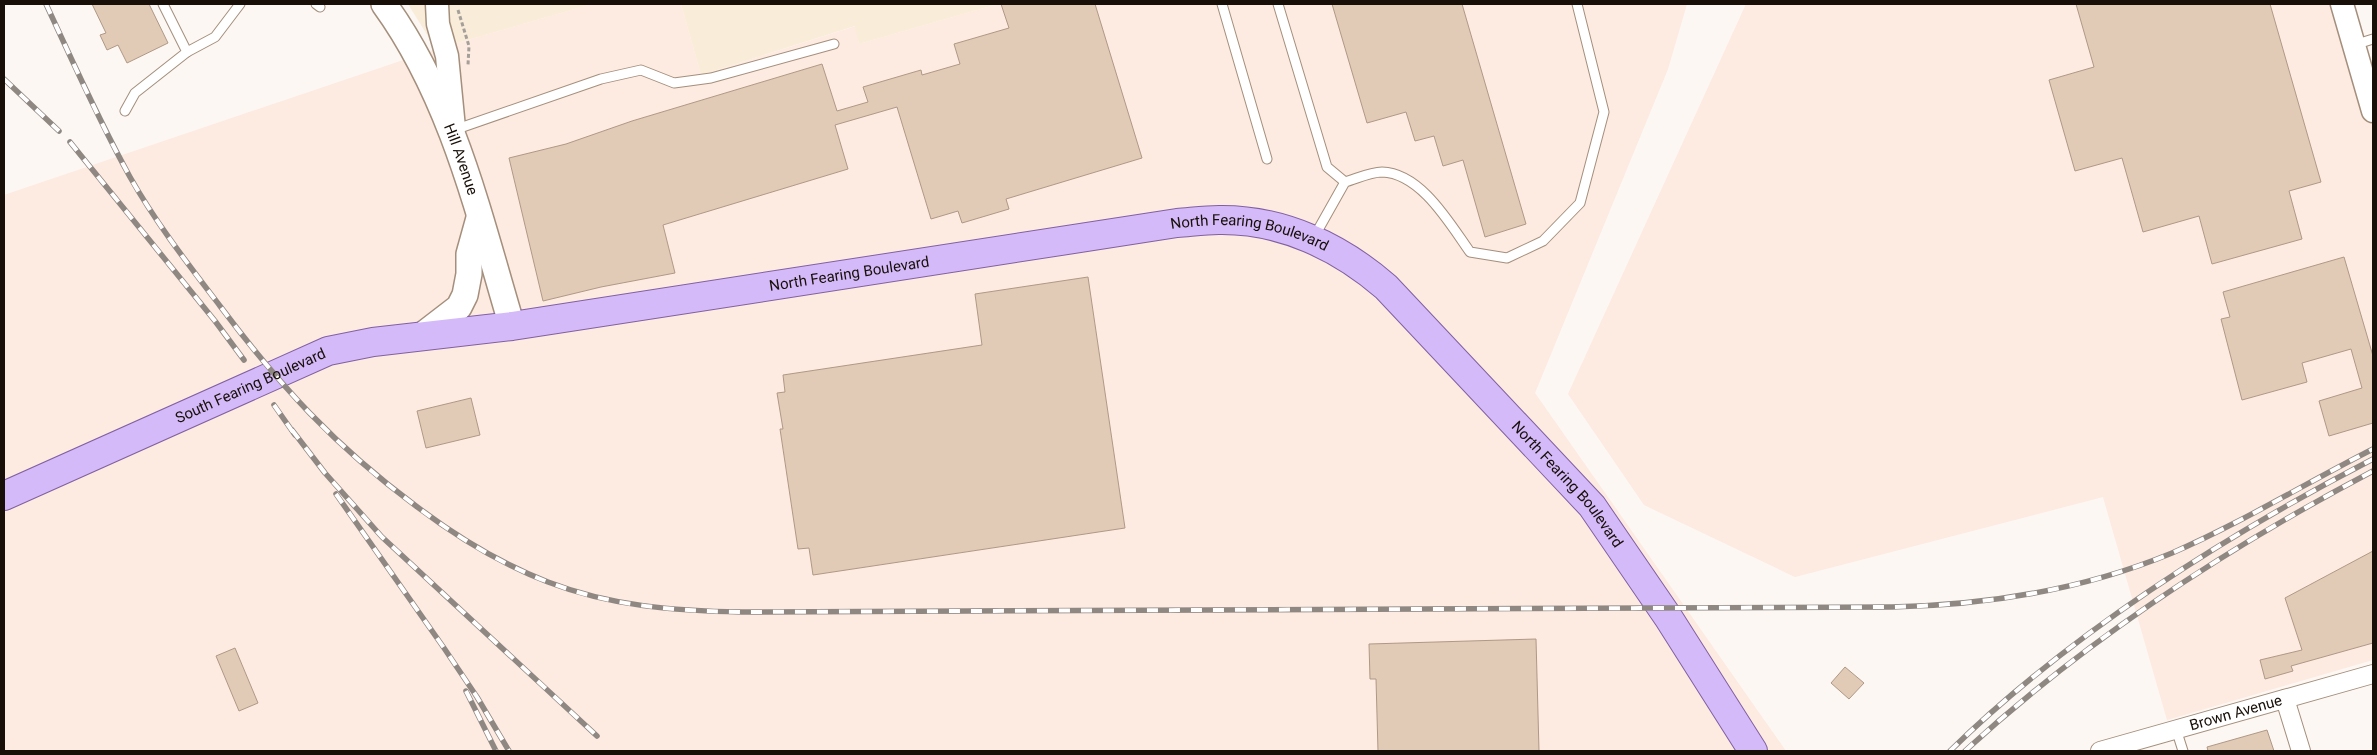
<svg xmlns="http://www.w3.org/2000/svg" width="2377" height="755" viewBox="0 0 2377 755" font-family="Roboto,sans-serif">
	<rect width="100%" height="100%" fill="#fcf7f3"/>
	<!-- industrial -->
	<g fill="#fdeae1">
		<path d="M592,4h89l20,71 155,-49 3,18 139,-40h689l-19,65 -133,324 251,358h-1782v-556l432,-146z"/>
		<path d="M1746,4h596l31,106v550l-206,60 -64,-223 -308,80 -151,-72 -76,-111z"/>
	</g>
	<!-- education -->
	<g fill="#f9ecd8">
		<path d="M408,4h184l-156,45z"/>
		<path d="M681,4h317l-139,40 -4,-18 -154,49z"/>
	</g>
	<!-- building -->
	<g fill="#e1cab6" stroke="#af9986">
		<path d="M92,4h57l19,39 -41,20 -9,-18 -11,5 -7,-15 6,-2z"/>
		<path d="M1001,4h94l47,154 -136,41 3,10 -47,14 -4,-12 -27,8 -34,-112 -62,18 13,44 -185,56 12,48 -74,14 -58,14 -34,-143 57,-14 66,-23 190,-57 15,47 31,-9 -5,-15 58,-17 1,5 38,-11 -6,-20 55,-16z"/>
		<path d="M1332,4h130l64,220 -41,13 -22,-77 -20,6 -9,-30 -19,5 -9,-29 -39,11z"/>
		<path d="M2076,4h194l51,178 -32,9 13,48 -90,25 -13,-48 -56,16 -21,-74 -47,13 -26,-91 45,-13z"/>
		<path d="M2344,257l29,99v67l-44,13 -10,-35 43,-13 -11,-39 -49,14 5,19 -65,18 -21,-81 9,-2 -7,-25z"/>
		<path d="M1088,277l37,251 -312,47 -4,-27 -11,1 -18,-120h3l-6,-36 8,-1 -2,-17 199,-30 -7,-51z"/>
		<path d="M471,398l9,37 -54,13 -9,-37z"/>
		<path d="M2373,551v92l-82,23 2,5 -28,8 -5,-19 42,-10 -17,-52z"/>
		<path d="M1536,639l3,112h-161l-2,-72h-6l-1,-35z"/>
		<path d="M235,648l23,55 -19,8 -23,-55z"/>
		<path d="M1845,667l19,16 -15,16 -18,-16z"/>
		<path d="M2267,730l7,21h-66l-1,-4z"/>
	</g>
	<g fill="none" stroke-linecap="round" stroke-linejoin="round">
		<!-- service casing -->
		<g stroke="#a48f7c" stroke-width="11">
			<g id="service">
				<path d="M163,4l24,48"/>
				<path d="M316,4l4,3"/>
				<path d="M1222,4l45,155"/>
				<path d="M1278,4l49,163 18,15"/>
				<path d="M2354,45l19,-6"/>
				<path d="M125,111l10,-18 52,-41 28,-15 25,-33"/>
				<path d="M454,130l147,-51 40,-9 33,13 15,-2 22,-3 123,-34"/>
				<path d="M1314,237l31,-55c11,-3 25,-10 37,-10 39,1 68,52 88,80l37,6 36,-17 37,-38 24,-91 -27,-108"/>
				<path d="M2176,729l7,22"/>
			</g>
		</g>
		<!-- minor casing -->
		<g stroke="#a48f7c" stroke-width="20">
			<g id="minor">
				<path d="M2285,699l16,52"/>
				<path id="s1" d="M2100,751l273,-77"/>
			</g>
		</g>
		<!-- tertiary casing -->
		<g stroke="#a48f7c" stroke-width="25">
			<g id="tertiary">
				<path d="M437,4l1,20 9,32 7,72"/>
				<path d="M2342,4l31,107"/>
			</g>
		</g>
		<!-- secondary casing -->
		<g stroke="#a48f7c" stroke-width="28">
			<g id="secondary">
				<path id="s2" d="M384,4c69,95 95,212 128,322"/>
				<path d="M420,337l39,-30 6,-12 4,-21v-20l10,-36"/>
			</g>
		</g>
		<!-- primary casing -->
		<g stroke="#8060a2" stroke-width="30">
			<g id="primary">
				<path id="s3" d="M4,496l324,-145 45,-9 139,-16 665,-103c14,-1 28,-3 42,-3 63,-1 121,27 167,67l206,219 76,111 85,134"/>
			</g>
		</g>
		<!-- path -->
		<path stroke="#a59f9a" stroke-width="3" stroke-dasharray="4 2.5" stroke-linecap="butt" d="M458,10l11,36 -1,19"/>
		<!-- service -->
		<use href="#service" stroke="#fff" stroke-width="9"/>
		<!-- minor -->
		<use href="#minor" stroke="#fff" stroke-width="18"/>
		<!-- tertiary -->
		<use href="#tertiary" stroke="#fff" stroke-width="22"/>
		<!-- secondary -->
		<use href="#secondary" stroke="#fff" stroke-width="25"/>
		<!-- primary -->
		<use href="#primary" stroke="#d5baf9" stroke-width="28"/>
		<!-- rail casing -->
		<g stroke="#8e8782" stroke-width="5.5">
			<g id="rail">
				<path d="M46,4c27,58 53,117 84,173 26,46 58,87 90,129 60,80 115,140 196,200 41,31 83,57 132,76 62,24 127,29 194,30l1150,-5c95,-2 191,-17 280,-54 69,-30 134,-70 201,-104"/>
				<path d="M4,79l55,52"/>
				<path d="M70,142l145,179 29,39"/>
				<path d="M274,405l21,30"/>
				<path d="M292,430l33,43 57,64 215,199"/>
				<path d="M336,494l108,154 33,49 32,54"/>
				<path d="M466,691l30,60"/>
				<path d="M1950,751c118,-116 276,-216 423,-292"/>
				<path d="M1965,751c122,-112 262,-203 408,-280"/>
			</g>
		</g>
		<!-- rail -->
		<use href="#rail" stroke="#fff" stroke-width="4" stroke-dasharray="11" stroke-linecap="butt"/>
	</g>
	<g text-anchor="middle" stroke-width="4" stroke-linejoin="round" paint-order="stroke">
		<!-- street labels -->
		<g font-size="15" fill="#170f08" stroke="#fff">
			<text dy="5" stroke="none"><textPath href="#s2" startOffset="174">Hill Avenue</textPath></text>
			<text dy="5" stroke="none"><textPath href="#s3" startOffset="1288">North Fearing Boulevard</textPath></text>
			<text dy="5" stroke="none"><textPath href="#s3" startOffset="882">North Fearing Boulevard</textPath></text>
			<text dy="5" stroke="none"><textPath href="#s3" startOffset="270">South Fearing Boulevard</textPath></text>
			<text dy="5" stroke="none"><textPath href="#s3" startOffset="1708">North Fearing Boulevard</textPath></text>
			<text dy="5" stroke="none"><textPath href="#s1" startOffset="141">Brown Avenue</textPath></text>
		</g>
	</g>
	<!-- border -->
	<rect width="2377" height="755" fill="none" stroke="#170f08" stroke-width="10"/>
</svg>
